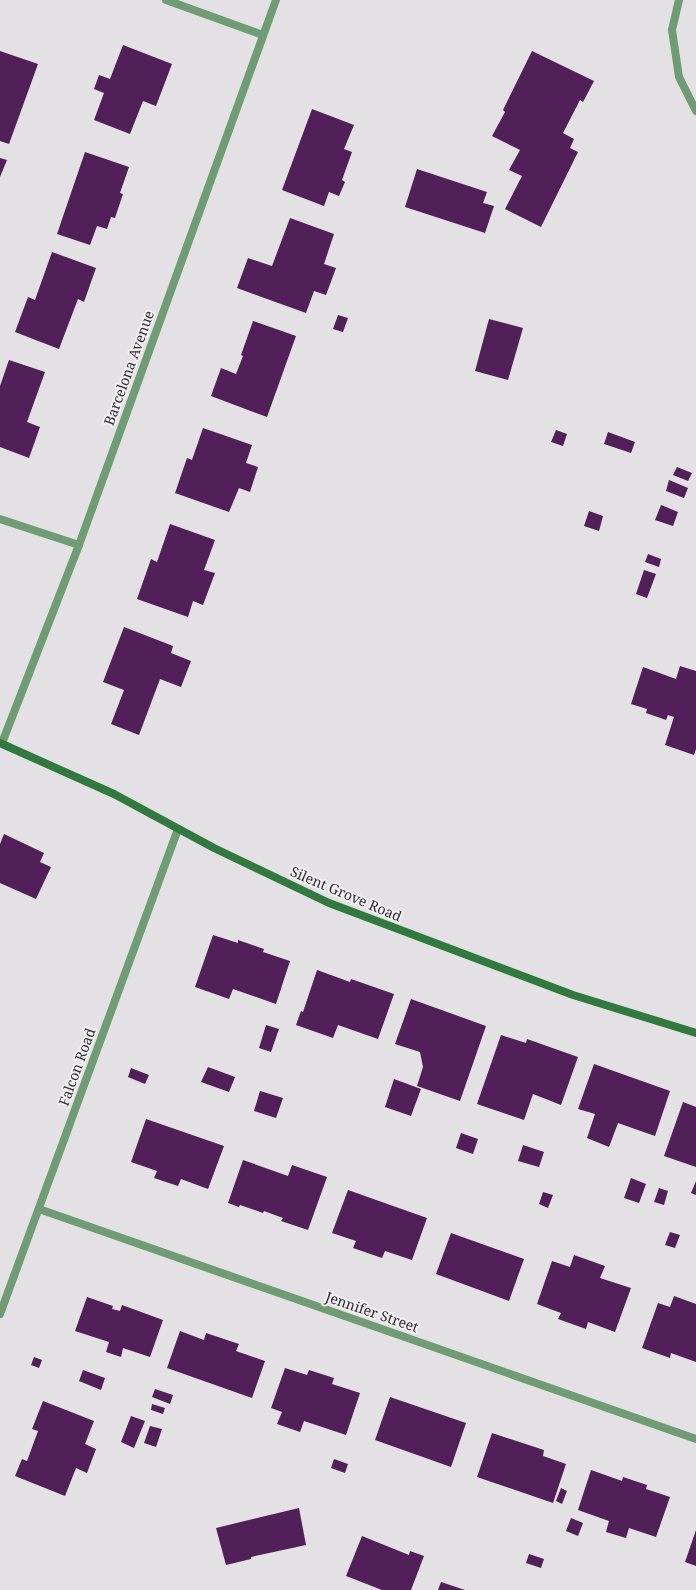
<svg xmlns="http://www.w3.org/2000/svg" width="696" height="1590" viewBox="0 0 696 1590" font-family="'Noto Serif',serif">
	<rect width="100%" height="100%" fill="#e4e1e4"/>
	<!-- building -->
	<g fill="#522059">
		<path d="M123,45l49,19 -16,42 -13,-5 -13,33 -36,-14 10,-27 -10,-4 5,-14 11,4z"/>
		<path d="M0,51l38,13 -29,80 -9,-3z"/>
		<path d="M532,51l62,30 -11,21 -3,-2 -17,33 11,6 -4,9 8,4 -37,75 -36,-18 17,-33 -13,-6 11,-20 -28,-14 13,-24 -2,-2z"/>
		<path d="M312,109l42,16 -10,24 8,3 -10,28 3,2 -6,14 -10,-4 -5,14 -42,-16z"/>
		<path d="M85,152l44,15 -9,26 3,1 -8,24 -4,-1 -4,12 -10,-3 -7,19 -33,-11z"/>
		<path d="M0,158l7,2 -7,17z"/>
		<path d="M417,169l70,23 -4,11 11,3 -9,27 -80,-26z"/>
		<path d="M290,218l44,16 -10,30 12,4 -10,27 -12,-4 -8,22 -69,-25 11,-30 24,8z"/>
		<path d="M52,252l44,16 -12,34 -6,-3 -19,50 -44,-17 13,-35 7,3z"/>
		<path d="M338,315l10,3 -5,14 -10,-3z"/>
		<path d="M489,319l34,9 -15,52 -33,-9z"/>
		<path d="M253,321l43,15 -29,81 -56,-21 10,-28 15,6 7,-18 -2,-1z"/>
		<path d="M9,360l36,12 -18,50 13,5 -11,31 -29,-11v-61z"/>
		<path d="M203,428l49,17 -6,18 12,4 -8,25 -11,-4 -10,24 -54,-19 12,-35 5,2z"/>
		<path d="M556,430l11,4 -4,12 -12,-4z"/>
		<path d="M608,432l27,10 -4,11 -27,-9z"/>
		<path d="M677,467l15,6 -4,8 -15,-6z"/>
		<path d="M669,480l19,8 -4,10 -18,-7z"/>
		<path d="M661,505l17,7 -5,14 -18,-6z"/>
		<path d="M589,511l14,5 -4,15 -15,-5z"/>
		<path d="M170,524l45,16 -11,30 11,3 -12,32 -10,-4 -5,16 -51,-18 14,-40 6,3z"/>
		<path d="M648,554l13,5 -2,8 -14,-5z"/>
		<path d="M644,570l12,4 -9,24 -11,-4z"/>
		<path d="M124,627l49,19 -2,7 20,8 -10,26 -21,-8 -21,56 -28,-11 13,-34 -21,-8z"/>
		<path d="M680,666l16,5v78l-2,6 -29,-10 9,-28 -6,-2 -2,5 -20,-7 1,-4 -16,-5 12,-37 33,12z"/>
		<path d="M4,834l40,19 -4,9 11,5 -15,32 -36,-16v-39z"/>
		<path d="M213,935l25,8v-3l26,9 -1,3 27,9 -14,43 -43,-15 -4,10 -34,-12z"/>
		<path d="M317,970l33,12 1,-3 43,15 -16,45 -40,-14 -5,13 -37,-13 5,-14 2,1z"/>
		<path d="M411,999l75,27 -26,75 -43,-15 6,-19 -3,-15 -25,-8z"/>
		<path d="M266,1025l13,4 -8,23 -12,-4z"/>
		<path d="M501,1035l25,8 1,-4 51,18 -17,48 -28,-11 -9,26 -47,-16z"/>
		<path d="M594,1064l76,27 -15,45 -37,-13 -9,24 -22,-9 8,-24 -17,-5z"/>
		<path d="M208,1067l27,10 -6,15 -28,-10z"/>
		<path d="M131,1068l18,7 -4,9 -17,-7z"/>
		<path d="M394,1079l27,10 -10,27 -26,-9z"/>
		<path d="M260,1091l23,7 -7,20 -22,-7z"/>
		<path d="M683,1102l13,5v60l-32,-11z"/>
		<path d="M146,1119l78,27 -16,43 -27,-10 -3,7 -24,-8 3,-7 -26,-9z"/>
		<path d="M461,1133l17,6 -5,15 -17,-6z"/>
		<path d="M523,1145l21,7 -5,15 -21,-6z"/>
		<path d="M243,1160l45,16 4,-11 35,12 -19,53 -27,-9 2,-3 -19,-7 -1,2 -23,-8 -1,2 -11,-4z"/>
		<path d="M631,1178l15,6 -7,19 -15,-5z"/>
		<path d="M696,1181v14l-5,-2z"/>
		<path d="M659,1188l9,3 -4,14 -10,-3z"/>
		<path d="M348,1190l79,28 -15,42 -27,-9 -3,7 -29,-10 3,-7 -24,-8z"/>
		<path d="M543,1192l10,3 -5,13 -9,-4z"/>
		<path d="M670,1232l10,3 -5,13 -10,-3z"/>
		<path d="M451,1233l73,26 -15,42 -73,-27z"/>
		<path d="M574,1255l31,11 -5,12 31,10 -16,44 -27,-10 -2,7 -28,-10 3,-6 -24,-9 15,-43 18,6z"/>
		<path d="M674,1296l22,8v58l-25,-9 -1,5 -28,-10 16,-45 12,4z"/>
		<path d="M87,1297l26,9 -1,3 8,2 2,-6 41,15 -13,37 -27,-9 -2,9 -15,-5 3,-10 -34,-11z"/>
		<path d="M180,1331l24,9 2,-7 33,11 -3,7 29,10 -13,37 -85,-30z"/>
		<path d="M34,1357l8,3 -3,8 -8,-3z"/>
		<path d="M285,1368l22,7 2,-5 25,8 -2,6 28,9 -14,42 -42,-14 -4,11 -23,-8 5,-12 -11,-4z"/>
		<path d="M83,1370l22,8 -4,12 -22,-9z"/>
		<path d="M155,1389l18,6 -3,9 -18,-7z"/>
		<path d="M390,1397l76,26 -15,44 -76,-27z"/>
		<path d="M43,1401l51,20 -9,23 11,5 -9,24 -11,-5 -11,28 -50,-20 7,-17 5,2 11,-30 -6,-2z"/>
		<path d="M152,1404l13,4 -2,6 -12,-4z"/>
		<path d="M131,1416l14,5 -11,27 -13,-6z"/>
		<path d="M150,1426l12,3 -6,18 -12,-4z"/>
		<path d="M492,1433l52,17 -1,6 23,8 -13,39 -76,-26z"/>
		<path d="M334,1459l14,5 -3,9 -14,-5z"/>
		<path d="M591,1470l31,11 1,-4 24,8 -1,4 24,8 -14,40 -27,-9 -3,10 -20,-6 3,-11 -31,-11z"/>
		<path d="M561,1488l6,3 -5,13 -6,-3z"/>
		<path d="M299,1508l7,37 -55,12v2l-25,6 -10,-37z"/>
		<path d="M571,1518l12,5 -5,13 -12,-5z"/>
		<path d="M696,1530v36l-11,-4z"/>
		<path d="M362,1536l47,19 1,-4 14,5 -13,34h-29l-36,-14z"/>
		<path d="M529,1554l15,5 -3,9 -15,-5z"/>
		<path d="M441,1582l24,8h-27z"/>
	</g>
	<g fill="none" stroke-linecap="round" stroke-linejoin="round">
		<!-- street -->
		<g stroke="#6f9c74" stroke-width="8">
			<path d="M166,0l97,35"/>
			<path d="M679,0l-7,30 7,47 17,34"/>
			<path d="M0,519l79,26"/>
			<path d="M2,743l77,-198 197,-545"/>
			<path d="M39,1209l657,230"/>
			<path d="M0,1314l178,-485"/>
		</g>
		<!-- secondary -->
		<path stroke="#31793f" stroke-width="8" d="M0,743l114,51 100,54 115,55 244,92 123,38"/>
	</g>
	<g text-anchor="middle" stroke-width="4" stroke-linejoin="round" paint-order="stroke">
		<!-- street labels -->
		<g font-size="14" fill="#302f30" stroke="#f1eff1">
			<text transform="translate(129 368) rotate(-70)" y="5">Barcelona Avenue</text>
			<text transform="translate(346 894) rotate(23)" y="5">Silent Grove Road</text>
			<text transform="translate(77 1067) rotate(-70)" y="5">Falcon Road</text>
			<text transform="translate(372 1312) rotate(19)" y="5">Jennifer Street</text>
		</g>
	</g>
</svg>
